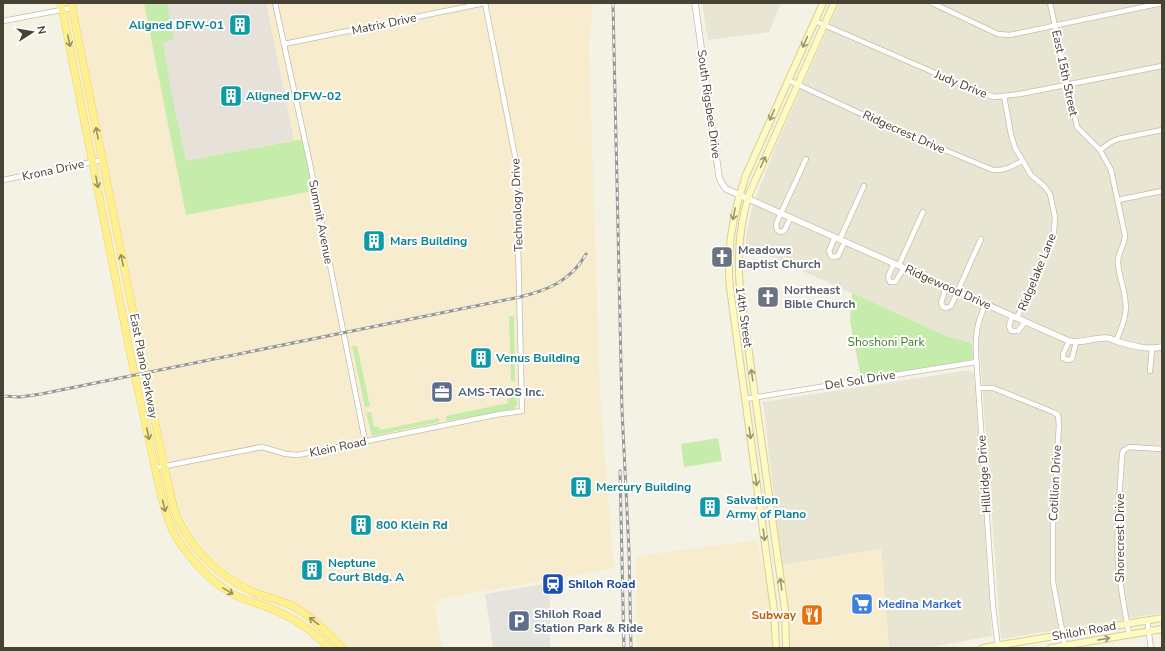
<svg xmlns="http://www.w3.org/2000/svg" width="1165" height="651" viewBox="0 0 1165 651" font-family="'Nunito Sans',sans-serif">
	<rect width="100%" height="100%" fill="#f4f2e5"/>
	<!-- residential -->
	<g fill="#e9e5d3">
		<path d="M702,3h79l-12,29 -61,8z"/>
		<path d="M839,3h323v610l-161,26 -22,-296 -17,-2 -14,-4 -194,-88h-8v-14l6,-28 24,-61z"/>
		<path d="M970,370l4,4 18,262 -66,12h-37l-8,-99 -99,16 -19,-163z"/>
	</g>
	<!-- commercial -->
	<g fill="#f8ecce">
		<path d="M75,3h518l-4,41 11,350 14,174 -174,31 -5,9 7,40h-96l-21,-22 -16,-13 -14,-9 -50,-20 -27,-20 -15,-15 -12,-17 -10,-19 -7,-21z"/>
		<path d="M757,540l10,41 3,24 2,30 -1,13h-134l-1,-92z"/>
		<path d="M881,549l8,99h-100v-30l-7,-53z"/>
	</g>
	<!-- industrial -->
	<path fill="#e6e2da" d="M150,3h116l28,137 -112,22z"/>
	<!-- green -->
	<g fill="#c5ecaa">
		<path d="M144,3h23l7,36 -11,4 8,49 15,69 117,-22 10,52 -127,24z"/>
		<path d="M852,293l96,44 24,6 1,15 -3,2 -109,18 -11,-57z"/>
		<path d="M509,316h5l1,65h-4z"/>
		<path d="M352,346h5l13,60 -5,1z"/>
		<path d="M511,387h5l1,18 -3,4 -68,12v-5l62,-13 -1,-4 5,-1z"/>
		<path d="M371,412l3,15h5l1,3 59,-12v4l-67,14 -6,-23z"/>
		<path d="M718,438l4,23 -38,6 -3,-23z"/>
	</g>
	<!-- parking -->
	<path fill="#e4e3de" d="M550,583v65h-57l-8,-54z"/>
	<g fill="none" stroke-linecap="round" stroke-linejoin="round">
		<!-- minor casing -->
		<g stroke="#c3beaa" stroke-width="6">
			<g id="minor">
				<path d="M275,3l35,161 55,277"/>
				<path d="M932,3l66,31 12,1 152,-32"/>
				<path d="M1050,3l27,124 23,23 11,20 14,65c0,10 -7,16 -7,27 0,12 6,24 7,37 3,15 -3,28 -9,42"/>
				<path d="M3,21l69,-13"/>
				<path d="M815,21l164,71 15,5 26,-3 142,-28"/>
				<path d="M284,44l201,-41"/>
				<path d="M788,80l106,49 99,41c11,1 20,-4 29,-9"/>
				<path d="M1004,96l7,39 4,13 16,27 13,11 6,8 5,23 -1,15 -37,86"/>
				<path d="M1100,150l11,-8 7,-3 44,-9"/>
				<path d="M3,180l99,-20"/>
				<path d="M1118,200l44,-9"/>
				<path d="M791,217l-7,14 -4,1 -3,-2 -1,-6 30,-65"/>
				<path d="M835,237l-6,14 2,5 3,1 4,-1 7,-15"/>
				<path d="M840,239l24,-53"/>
				<path d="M894,263l-6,14 2,5h5l9,-14"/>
				<path d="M899,265l24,-53"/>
				<path d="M946,287l-5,16 2,4 3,1 5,-2 30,-67"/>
				<path d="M986,304c-9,18 -11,31 -10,51l17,251 5,42"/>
				<path d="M1012,316l-3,10 2,5h7l7,-9"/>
				<path d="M1069,341l-6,13v4l4,2 5,-1 4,-17"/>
				<path d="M1150,371l2,-22"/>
				<path d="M978,388h15l60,24 5,3 1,10 -6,100v57l12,64"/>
				<path d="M745,399l231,-37"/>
				<path d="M155,468l107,-21 24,7 11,1 6,-1 197,-40 22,-3 -6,-250 -31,-158"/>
				<path d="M1147,620l4,28"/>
				<path d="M1129,635c-4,-24 -9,-48 -11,-73 -2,-36 2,-72 4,-107l1,-4 6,-4 33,2"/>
			</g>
		</g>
		<!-- tertiary casing -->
		<g stroke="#c3beaa" stroke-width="7">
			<path id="tertiary" d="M695,3l24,173 2,6 5,7 343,152c14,3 25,-4 38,-3 4,0 8,3 12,4 14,4 28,8 43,5"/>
		</g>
		<!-- secondary casing -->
		<g stroke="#d8cf90" stroke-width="8">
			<g id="secondary">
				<path d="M776,648l-2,-38 -44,-322c-4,-39 3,-76 16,-113l77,-172"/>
				<path d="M786,648l-1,-38 -45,-321c-3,-33 -1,-65 10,-97l84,-189"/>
				<path d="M983,648l179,-30"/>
				<path d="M1051,648l111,-19"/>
			</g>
		</g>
		<!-- primary casing -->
		<g stroke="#eed659" stroke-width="8">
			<g id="primary">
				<path d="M61,3l71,359 29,133c3,11 6,23 11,34 13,26 40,55 65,67 12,6 25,8 37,14 20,8 40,22 55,38"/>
				<path d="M71,3l93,463c5,19 7,41 17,59 16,30 43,55 75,68 13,5 28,8 40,15 18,11 32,25 46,40"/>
			</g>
		</g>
		<!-- minor -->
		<use href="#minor" stroke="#fff" stroke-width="4.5"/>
		<!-- tertiary -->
		<use href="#tertiary" stroke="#fff" stroke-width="5.5"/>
		<!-- secondary -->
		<use href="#secondary" stroke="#fff9c4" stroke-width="6"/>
		<!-- primary -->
		<use href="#primary" stroke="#ffef93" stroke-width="7"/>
		<!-- rail casing -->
		<g stroke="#969696" stroke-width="3">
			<g id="rail">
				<path d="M613,3l9,407 7,141 2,97"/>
				<path d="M3,396l17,1 21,-3 479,-97c28,-7 51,-16 66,-43"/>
				<path d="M620,471l4,177"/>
			</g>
		</g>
		<!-- rail -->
		<use href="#rail" stroke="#fff" stroke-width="1.5" stroke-dasharray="4.5" stroke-linecap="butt"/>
	</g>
	<!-- one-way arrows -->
	<defs><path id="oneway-shaft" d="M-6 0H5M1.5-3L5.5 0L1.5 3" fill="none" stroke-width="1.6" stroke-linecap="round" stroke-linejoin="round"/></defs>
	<g stroke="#9a905f">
		<use href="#oneway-shaft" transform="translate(69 41) rotate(78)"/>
		<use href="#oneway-shaft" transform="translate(97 133) rotate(-101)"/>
		<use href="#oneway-shaft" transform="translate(97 182) rotate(79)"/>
		<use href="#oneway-shaft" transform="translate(122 260) rotate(-102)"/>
		<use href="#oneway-shaft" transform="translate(148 434) rotate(78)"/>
		<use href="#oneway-shaft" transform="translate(164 506) rotate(76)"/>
		<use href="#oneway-shaft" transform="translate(228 591) rotate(31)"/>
		<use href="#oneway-shaft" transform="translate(314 621) rotate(-143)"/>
	</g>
	<g stroke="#9a9475">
		<use href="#oneway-shaft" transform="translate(805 42) rotate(114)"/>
		<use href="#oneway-shaft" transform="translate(772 115) rotate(114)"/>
		<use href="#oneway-shaft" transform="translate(763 162) rotate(-66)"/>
		<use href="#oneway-shaft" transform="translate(734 214) rotate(102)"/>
		<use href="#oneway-shaft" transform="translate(752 375) rotate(-98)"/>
		<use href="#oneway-shaft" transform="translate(750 433) rotate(82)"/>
		<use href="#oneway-shaft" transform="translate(756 480) rotate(82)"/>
		<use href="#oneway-shaft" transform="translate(764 535) rotate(82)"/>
		<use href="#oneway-shaft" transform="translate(781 584) rotate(-98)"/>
		<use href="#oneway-shaft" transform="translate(1104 639) rotate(-10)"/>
	</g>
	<!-- icons -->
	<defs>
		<g id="building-square" transform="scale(1.15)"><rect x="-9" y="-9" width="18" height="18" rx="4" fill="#0f9aa8" stroke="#fff"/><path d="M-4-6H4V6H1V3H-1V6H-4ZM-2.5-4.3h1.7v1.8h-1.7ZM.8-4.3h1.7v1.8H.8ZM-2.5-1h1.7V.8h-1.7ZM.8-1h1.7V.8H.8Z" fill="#fff"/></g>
		<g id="church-square" transform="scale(1.15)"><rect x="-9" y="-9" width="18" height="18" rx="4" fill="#6b7280" stroke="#fff"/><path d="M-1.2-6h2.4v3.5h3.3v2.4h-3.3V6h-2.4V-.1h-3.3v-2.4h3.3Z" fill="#fff"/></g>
		<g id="office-square" transform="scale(1.15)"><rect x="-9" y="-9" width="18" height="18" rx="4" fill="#5c6f8a" stroke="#fff"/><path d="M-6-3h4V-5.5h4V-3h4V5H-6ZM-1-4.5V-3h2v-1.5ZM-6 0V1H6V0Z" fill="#fff"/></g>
		<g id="station-square" transform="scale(1.15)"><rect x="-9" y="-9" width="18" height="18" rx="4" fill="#1a4fb4" stroke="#fff"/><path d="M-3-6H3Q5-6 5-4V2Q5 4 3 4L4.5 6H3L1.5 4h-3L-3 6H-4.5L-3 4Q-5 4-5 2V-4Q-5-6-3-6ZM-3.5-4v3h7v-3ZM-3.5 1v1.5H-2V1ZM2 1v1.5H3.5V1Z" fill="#fff"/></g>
		<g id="supermarket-square" transform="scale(1.15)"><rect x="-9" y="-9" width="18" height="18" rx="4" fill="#3f7fe0" stroke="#fff"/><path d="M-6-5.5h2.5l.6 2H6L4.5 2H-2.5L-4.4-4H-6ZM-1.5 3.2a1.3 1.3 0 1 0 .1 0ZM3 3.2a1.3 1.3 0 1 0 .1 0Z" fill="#fff"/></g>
		<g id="restaurant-square" transform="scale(1.15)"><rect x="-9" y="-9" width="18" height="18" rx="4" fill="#e8710a" stroke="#fff"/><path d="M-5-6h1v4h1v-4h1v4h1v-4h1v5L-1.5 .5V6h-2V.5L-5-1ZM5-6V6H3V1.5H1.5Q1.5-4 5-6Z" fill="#fff"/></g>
		<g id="parking-square" transform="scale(1.15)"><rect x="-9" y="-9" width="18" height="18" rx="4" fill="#5c6f8a" stroke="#fff"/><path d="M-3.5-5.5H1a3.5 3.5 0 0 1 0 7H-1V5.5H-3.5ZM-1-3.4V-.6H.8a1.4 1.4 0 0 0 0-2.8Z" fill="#fff"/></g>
	</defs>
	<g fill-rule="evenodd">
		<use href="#building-square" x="240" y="25"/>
		<use href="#building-square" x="231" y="96"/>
		<use href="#building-square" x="374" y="241"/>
		<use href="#church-square" x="722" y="257"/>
		<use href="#church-square" x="768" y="297"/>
		<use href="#building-square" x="481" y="358"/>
		<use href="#office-square" x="442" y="392"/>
		<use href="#building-square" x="581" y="487"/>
		<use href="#building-square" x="710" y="507"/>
		<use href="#building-square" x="361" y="525"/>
		<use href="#building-square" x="312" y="570"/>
		<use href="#station-square" x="553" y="584"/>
		<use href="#supermarket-square" x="862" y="604"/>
		<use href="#restaurant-square" x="812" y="615"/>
		<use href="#parking-square" x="519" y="621"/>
	</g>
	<g text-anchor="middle" stroke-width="4" stroke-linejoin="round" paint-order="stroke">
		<!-- street labels -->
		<g font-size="12" fill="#474234" stroke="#fff">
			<text transform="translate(384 24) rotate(-12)" y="4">Matrix Drive</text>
			<text transform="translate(1065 73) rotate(78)" y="4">East 15th Street</text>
			<text transform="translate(961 84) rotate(22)" y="4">Judy Drive</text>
			<text transform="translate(709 104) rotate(82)" y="4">South Rigsbee Drive</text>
			<text transform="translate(904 132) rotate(24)" y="4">Ridgecrest Drive</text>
			<text transform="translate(53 170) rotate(-12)" y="4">Krona Drive</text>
			<text transform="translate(517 205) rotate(-92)" y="4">Technology Drive</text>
			<text transform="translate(321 222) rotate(79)" y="4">Summit Avenue</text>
			<text transform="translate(1037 272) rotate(-68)" y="4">Ridgelake Lane</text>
			<text transform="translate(948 287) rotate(24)" y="4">Ridgewood Drive</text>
			<text transform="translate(744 317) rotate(82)" y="4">14th Street</text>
			<text transform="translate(144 366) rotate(79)" y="4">East Plano Parkway</text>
			<text transform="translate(860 380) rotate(-9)" y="4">Del Sol Drive</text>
			<text transform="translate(338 447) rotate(-12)" y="4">Klein Road</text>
			<text transform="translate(984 474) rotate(-94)" y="4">Hillridge Drive</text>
			<text transform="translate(1055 483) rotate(-87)" y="4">Cotillion Drive</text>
			<text transform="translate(1120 538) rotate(-90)" y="4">Shorecrest Drive</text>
			<text transform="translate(1084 631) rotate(-10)" y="4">Shiloh Road</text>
		</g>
		<!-- culture labels -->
		<g font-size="12" font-weight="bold" fill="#0d838f" stroke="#fff" text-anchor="start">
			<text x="224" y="29" text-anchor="end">Aligned DFW-01</text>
			<text x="246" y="100">Aligned DFW-02</text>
			<text x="390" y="245">Mars Building</text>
			<text x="496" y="362">Venus Building</text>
			<text x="596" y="491">Mercury Building</text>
			<text x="726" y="504">Salvation<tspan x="726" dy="14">Army of Plano</tspan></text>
			<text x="376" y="529">800 Klein Rd</text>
			<text x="328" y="567">Neptune<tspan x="328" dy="14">Court Bldg. A</tspan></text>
		</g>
		<!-- worship labels -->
		<g font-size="12" font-weight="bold" fill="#5b616d" stroke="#fff" text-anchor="start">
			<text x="738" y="254">Meadows<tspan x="738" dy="14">Baptist Church</tspan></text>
			<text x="784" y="294">Northeast<tspan x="784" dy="14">Bible Church</tspan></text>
		</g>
		<!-- park labels -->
		<g font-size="12" fill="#387e22" stroke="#fff">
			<text x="886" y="346">Shoshoni Park</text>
		</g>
		<!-- service labels -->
		<g font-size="12" font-weight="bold" fill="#4e5e75" stroke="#fff" text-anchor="start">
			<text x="458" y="396">AMS-TAOS Inc.</text>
			<text x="534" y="618">Shiloh Road<tspan x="534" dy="14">Station Park &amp; Ride</tspan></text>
		</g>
		<!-- transit labels -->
		<g font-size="12" font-weight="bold" fill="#164399" stroke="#fff" text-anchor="start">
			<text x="568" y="588">Shiloh Road</text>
		</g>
		<!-- shop labels -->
		<g font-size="12" font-weight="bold" fill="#366cbe" stroke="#fff" text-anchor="start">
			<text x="878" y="608">Medina Market</text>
		</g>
		<!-- food labels -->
		<g font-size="12" font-weight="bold" fill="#c56008" stroke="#fff" text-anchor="end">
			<text x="796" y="619">Subway</text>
		</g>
	</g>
	<!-- border -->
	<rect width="1165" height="651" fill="none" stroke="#474234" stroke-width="8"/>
	<!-- north arrow -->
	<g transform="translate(32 32) rotate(78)" stroke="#ffffff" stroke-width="3" paint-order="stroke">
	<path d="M0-3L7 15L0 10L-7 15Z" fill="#474234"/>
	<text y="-6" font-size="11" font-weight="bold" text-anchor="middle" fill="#474234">N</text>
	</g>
</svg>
